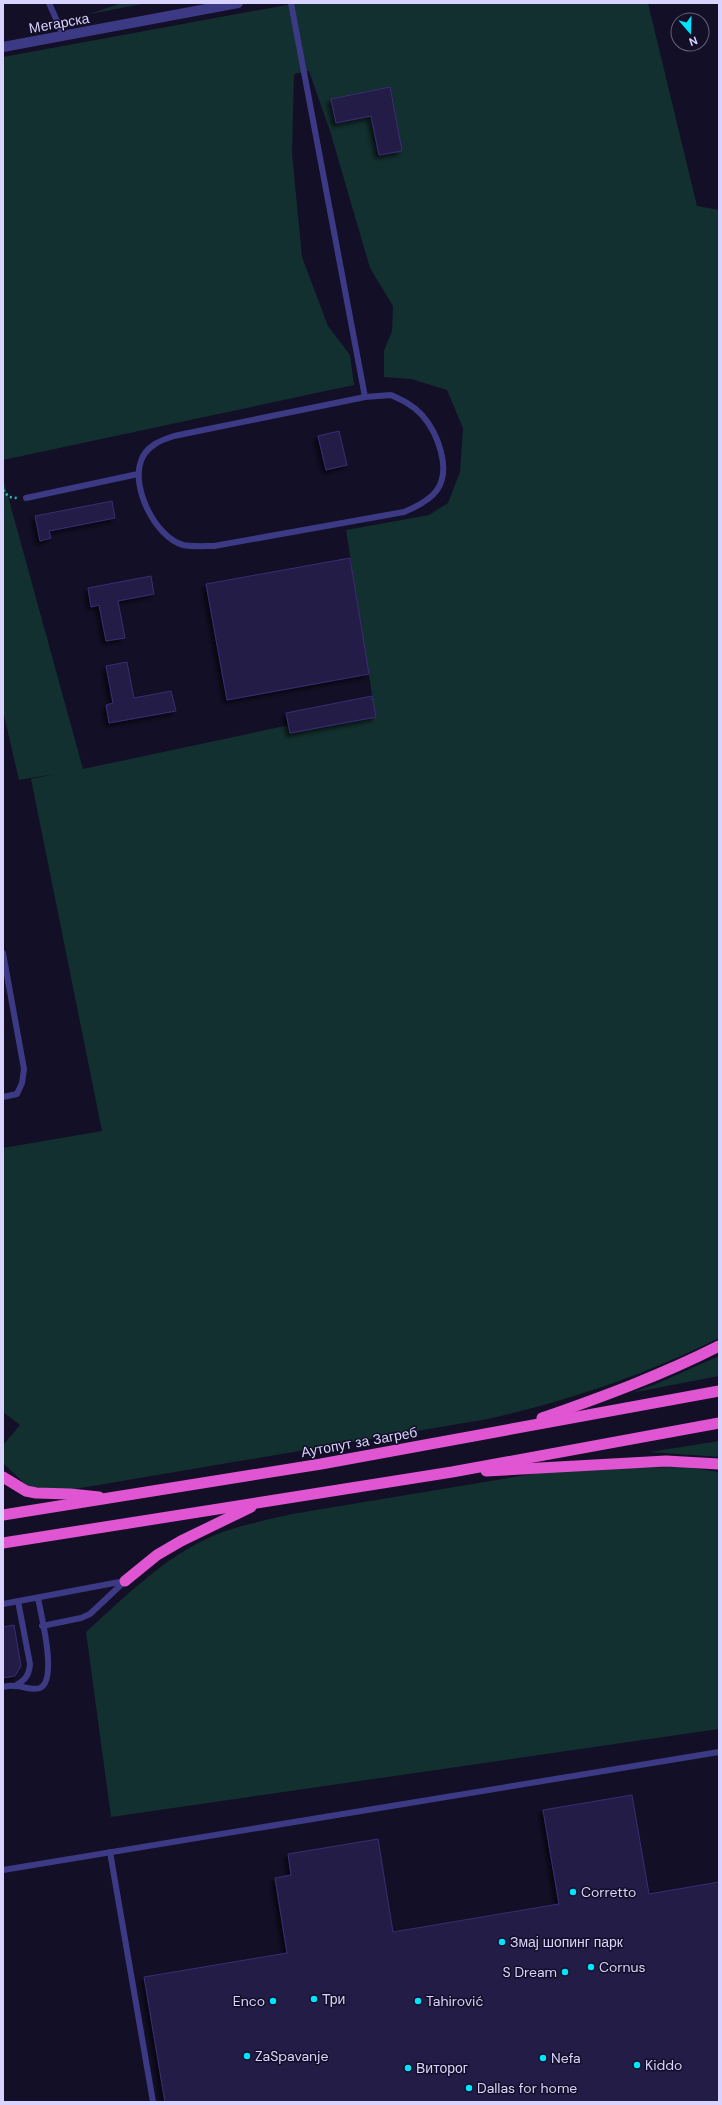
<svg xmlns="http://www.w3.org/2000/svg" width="722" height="2105" viewBox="0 0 722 2105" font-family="'DM Sans',sans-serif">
	<defs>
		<filter id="shadow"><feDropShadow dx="-3.5" dy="3.5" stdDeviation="2" flood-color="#0009"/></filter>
	</defs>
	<rect width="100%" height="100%" fill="#130f26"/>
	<!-- green -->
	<g fill="#12302f">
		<path d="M122,3h25l-62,12h1z"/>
		<path d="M297,3h351l49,203 22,4v1128c-77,38 -148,62 -231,81l-431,73 -30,-6 -24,-23v-18l17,-20 -17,-13v-264l99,-17 -71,-352 24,-5 -36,6 -16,-69v-233l80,291 291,-62 -28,-177 83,-15 19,-12 12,-31 3,-44 -16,-38 -36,-11 -27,-2v-26l8,-20 1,-25 -23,-38 -40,-137 -21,-60 -15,3 -2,79 10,104 26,69 22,29 4,30 -351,75v-403z"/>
		<path d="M719,1356v20l-88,17 25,-9z"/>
		<path d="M719,1441v16l-69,-5z"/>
		<path d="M685,1467l34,5v257l-608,88 -25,-185c40,-36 79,-76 129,-97 25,-10 52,-15 77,-21l258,-43 62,-3z"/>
	</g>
	<!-- building -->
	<g fill="#241b47" stroke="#3b2d73" filter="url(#shadow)">
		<path d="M390,87l12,64 -23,4 -8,-39 -35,7 -5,-24z"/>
		<path d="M339,431l8,34 -21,5 -8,-34z"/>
		<path d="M112,501l3,17 -66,13 2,7 -11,3 -5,-25z"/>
		<path d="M350,558l19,116 -142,26 -21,-116z"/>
		<path d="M151,576l3,18 -36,7 7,37 -19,3 -7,-36 -8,2 -3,-19z"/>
		<path d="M127,662l7,36 37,-7 5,20 -67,12 -3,-18 7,-2 -7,-37z"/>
		<path d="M372,696l4,21 -86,16 -4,-20z"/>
		<path d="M14,1625l7,41 -6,10 -12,2v-51z"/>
		<path d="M632,1795l17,99 70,-12v220h-554l-21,-125 143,-24 -12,-75 16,-3 -3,-21 90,-15 15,93 166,-28 -16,-94z"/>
	</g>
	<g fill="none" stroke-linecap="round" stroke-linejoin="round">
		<!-- path -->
		<path stroke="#2fb8b0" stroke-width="2.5" stroke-dasharray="2 3" stroke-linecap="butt" d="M3,490l6,7 8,1"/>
		<!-- service -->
		<g stroke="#3d3a85" stroke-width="6">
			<path d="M49,3l15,34"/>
			<path d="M291,3l74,394"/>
			<path d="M391,395c11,5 22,10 31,20 15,17 30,54 15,75 -7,10 -21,17 -33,22l-190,34c-10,0 -21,1 -31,-1 -28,-8 -52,-58 -42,-84 5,-15 20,-21 33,-25l191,-39z"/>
			<path d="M26,498l112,-24"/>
			<path d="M3,953l21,116 -2,14 -5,11 -14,3"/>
			<path d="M3,1604l122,-23"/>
			<path d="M42,1626l39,-8 9,-4 34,-32"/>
			<path d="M15,1686c10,-6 14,-10 15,-22l-12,-63"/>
			<path d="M3,1687c4,-1 8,-2 12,-1 9,0 16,5 25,2 18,-8 1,-73 -2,-90"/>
			<path d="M110,1852l43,250"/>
			<path d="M3,1870l716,-118"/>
		</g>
		<!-- minor -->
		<path stroke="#3d3a85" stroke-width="10" d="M3,47l235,-44"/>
		<!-- trunk -->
		<g stroke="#e055d1" stroke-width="11">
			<path d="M542,1418c60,-21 120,-43 177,-72"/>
			<path d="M486,1471l180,-10 53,3"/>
			<path d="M3,1477l23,14 10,2 34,1 29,3"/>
			<path d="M3,1515l318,-51 398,-73"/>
			<path d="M3,1543l449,-71 267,-49"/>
			<path d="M125,1581l32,-26 24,-14 70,-34"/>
		</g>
	</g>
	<!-- markers -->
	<g fill="#00e5ff" stroke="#130f26" stroke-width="1.5">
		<circle cx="573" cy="1892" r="4"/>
		<circle cx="502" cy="1942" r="4"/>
		<circle cx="591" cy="1967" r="4"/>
		<circle cx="565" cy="1972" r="4"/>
		<circle cx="314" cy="1999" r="4"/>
		<circle cx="273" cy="2001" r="4"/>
		<circle cx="418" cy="2001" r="4"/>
		<circle cx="247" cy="2056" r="4"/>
		<circle cx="543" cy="2058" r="4"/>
		<circle cx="637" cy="2065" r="4"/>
		<circle cx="408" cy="2068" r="4"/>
		<circle cx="469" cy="2088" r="4"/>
	</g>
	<g text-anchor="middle" stroke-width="3" stroke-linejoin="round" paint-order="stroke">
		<!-- street labels -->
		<g font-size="14" fill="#d9d4ff" stroke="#130f26">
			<text transform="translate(59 23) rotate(-10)" y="5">Мегарска</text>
			<text transform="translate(359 1442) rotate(-10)" y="5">Аутопут за Загреб</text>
		</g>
		<!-- poi labels -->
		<g font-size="14" fill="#d9d4ff" stroke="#130f26" text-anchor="start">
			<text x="581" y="1897">Corretto</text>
			<text x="510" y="1947">Змај шопинг парк</text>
			<text x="599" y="1972">Cornus</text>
			<text x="557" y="1977" text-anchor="end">S Dream</text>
			<text x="322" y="2004">Три</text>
			<text x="265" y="2006" text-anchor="end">Enco</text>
			<text x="426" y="2006">Tahirović</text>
			<text x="255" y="2061">ZaSpavanje</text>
			<text x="551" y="2063">Nefa</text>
			<text x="645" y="2070">Kiddo</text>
			<text x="416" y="2073">Виторог</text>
			<text x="477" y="2093">Dallas for home</text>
		</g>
	</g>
	<!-- border -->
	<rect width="722" height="2105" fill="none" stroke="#d9d4ff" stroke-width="8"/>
	<!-- north arrow -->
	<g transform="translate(690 32) rotate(160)"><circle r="19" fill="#130f26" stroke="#625e7d"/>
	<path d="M0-3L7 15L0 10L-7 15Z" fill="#00e5ff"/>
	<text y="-6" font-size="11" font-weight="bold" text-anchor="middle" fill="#d9d4ff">N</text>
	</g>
</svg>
